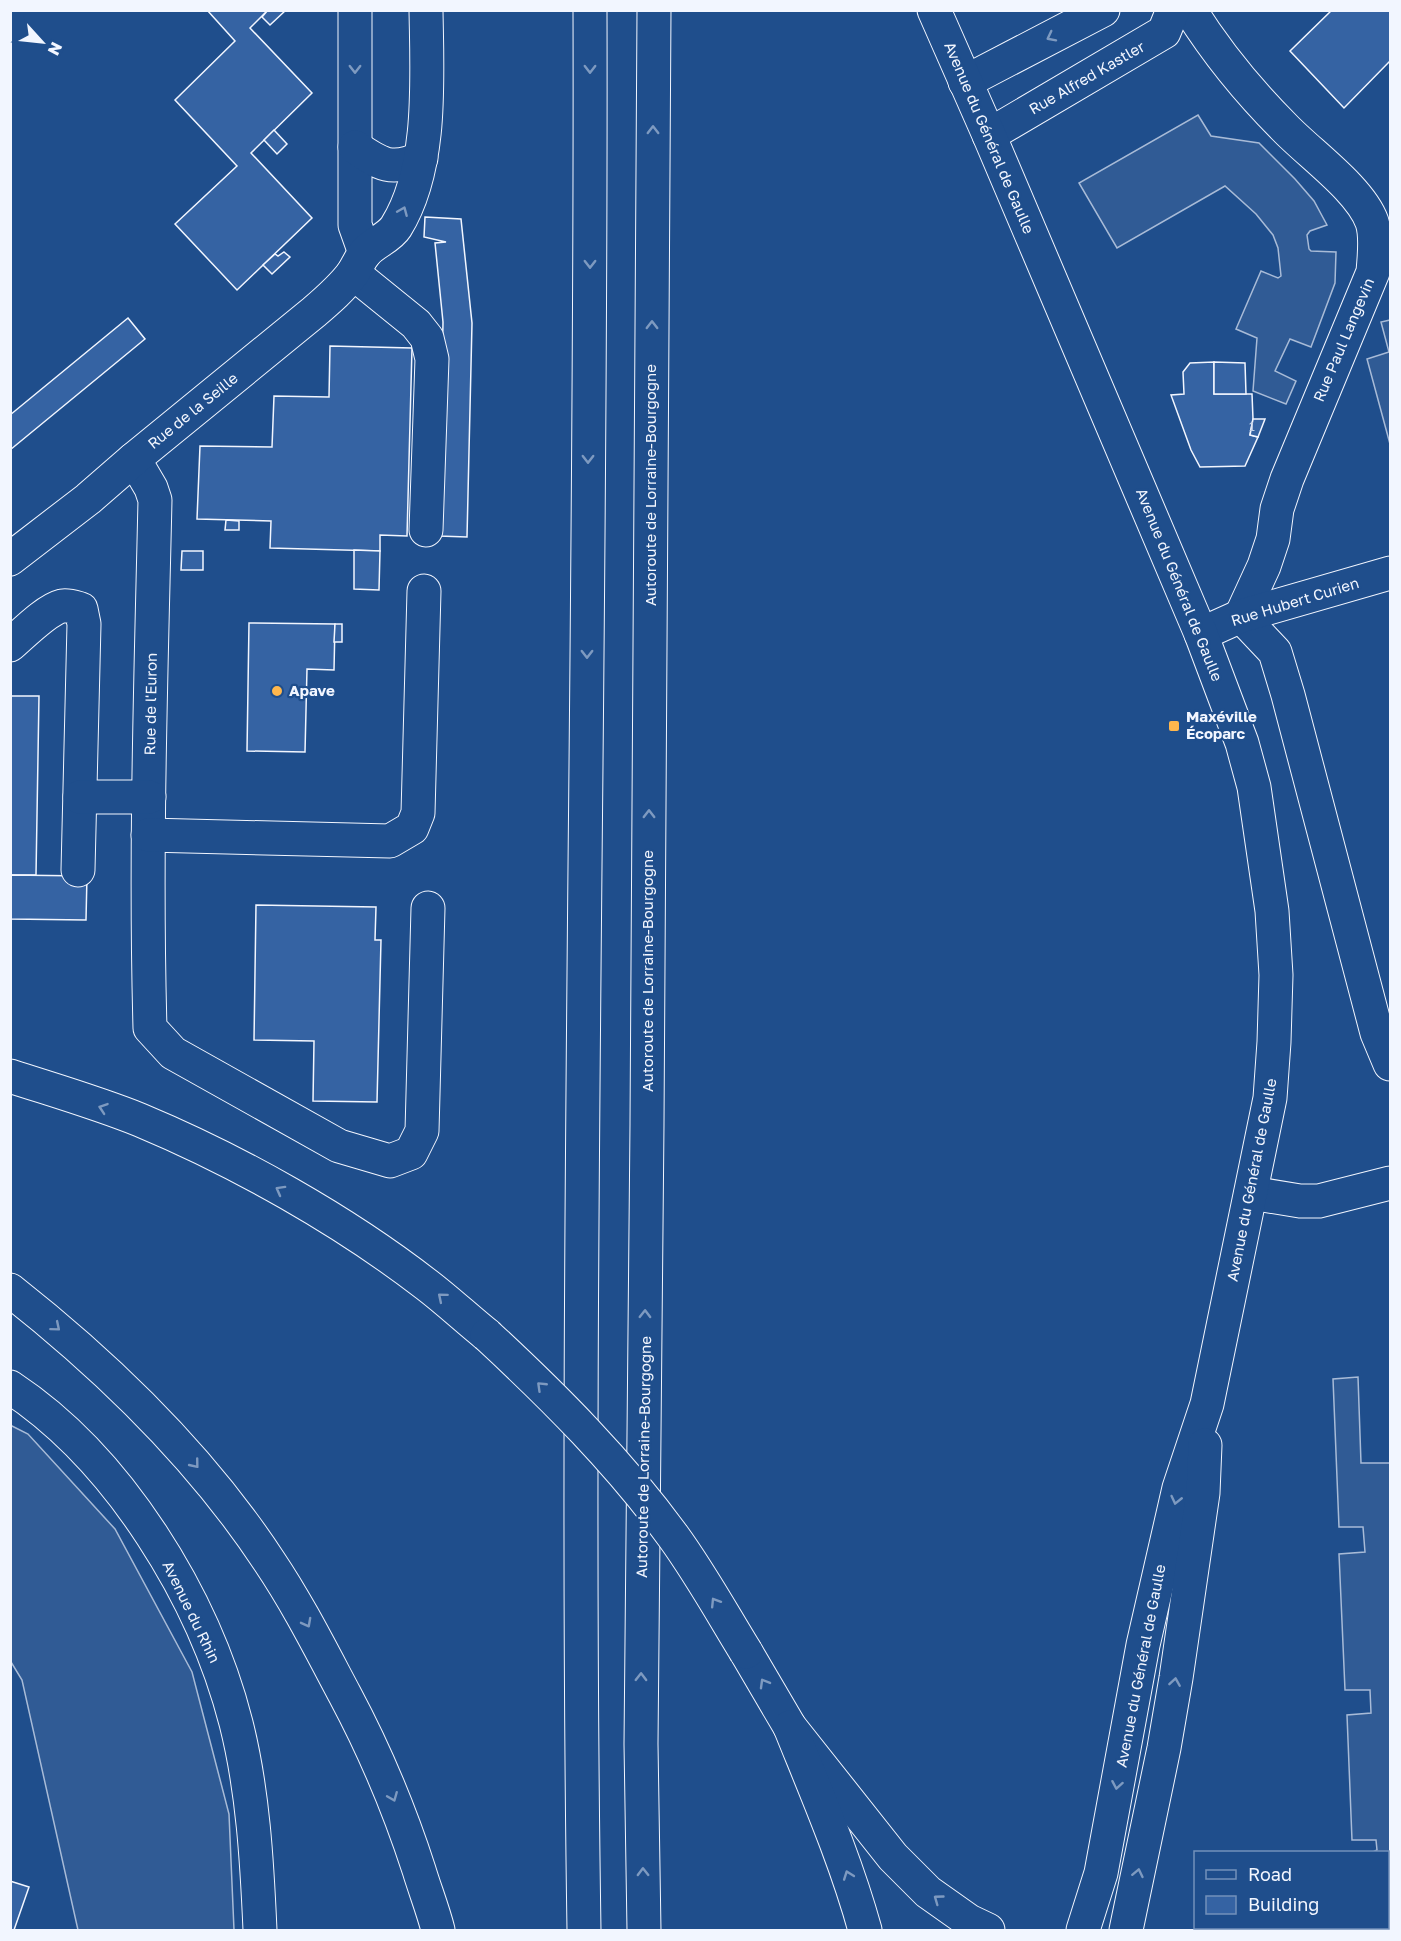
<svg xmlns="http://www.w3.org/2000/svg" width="1401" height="1941" viewBox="0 0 1401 1941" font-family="'Golos Text',sans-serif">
	<rect width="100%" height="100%" fill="#1f4e8c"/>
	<!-- built -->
	<g fill="#305b95" stroke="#a8bbd7" stroke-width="1.5">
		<path d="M1198,115l13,21 48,7 36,36 19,22 13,24 -17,6 -3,4 2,14 2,2 25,1 -1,31 -24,64 -21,-8 -15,32 21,10 -10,23 -33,-13 4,-53 -21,-9 25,-58 17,7 3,-2 -3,-28 -5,-13 -17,-21 -31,-28 -108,62 -38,-65z"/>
		<path d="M1390,320v124l-23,-85 22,-7 -8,-30z"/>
		<path d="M1358,1377l3,86h29v456l-2,-5v-62h-15l4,-2 -1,-10h-24l-5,-125 24,-2 -1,-23h-25l-6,-136 26,-2 -2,-25h-24l-6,-148z"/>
		<path d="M10,1425l18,9 87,95 77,143 37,142 5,116h-156l-56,-250 -11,-18z"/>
	</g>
	<!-- building -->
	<g fill="#3563a3" stroke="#f2f6ff" stroke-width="1.5">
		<path d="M207,10h61l-18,18 62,65 -61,60 61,65 -75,72 -62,-66 62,-58 -62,-66 60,-59z"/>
		<path d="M268,10h18l-16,15 -8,-8z"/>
		<path d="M1332,10h58v51l-46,47 -54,-57z"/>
		<path d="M274,130l13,14 -10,10 -13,-14z"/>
		<path d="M425,217l36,2 11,104 -5,214 -28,-1 4,-214 -8,-79 11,-1 -22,-5z"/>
		<path d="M284,252l6,5 -18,17 -9,-9 12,-11 3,2z"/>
		<path d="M128,318l17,21 -135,111v-35z"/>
		<path d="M330,346l82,2 -5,188 -27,-1v16l-110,-3 1,-27 -74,-2 3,-73 72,1 2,-51 55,1z"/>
		<path d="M1214,362v32h38l1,25 -3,16 8,2 -13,29 -45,1 -9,-17 -20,-55 13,-1 -1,-22 7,-9z"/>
		<path d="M1214,362l31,1 1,31h-32z"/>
		<path d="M1253,419h12l-7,18 -8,-2z"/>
		<path d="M226,520l13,1v9h-14z"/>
		<path d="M354,550l26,1 -1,39 -25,-1z"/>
		<path d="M182,551h21v19h-22z"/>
		<path d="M249,623l86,1 -1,46 -27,-1 -2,83 -58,-1z"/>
		<path d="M335,624h7v18h-8z"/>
		<path d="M10,696h29l-3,179h-26z"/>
		<path d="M10,875l77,1 -1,44 -76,-1z"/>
		<path d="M256,905l120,2 -1,33h6l-4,162 -64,-1 1,-60 -60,-1z"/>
		<path d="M10,1881l19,6 -15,43h-4z"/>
	</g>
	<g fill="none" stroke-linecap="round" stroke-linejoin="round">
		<!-- minor casing -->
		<g stroke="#f2f6ff" stroke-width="35">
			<g id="minor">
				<path d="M355,10v215l10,28"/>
				<path d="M1190,10c27,43 60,83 95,118 25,26 75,61 87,94 5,15 2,35 1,50l-86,207 -10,30 -4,30 -9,27 -23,50 34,36 13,43 89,338 13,31"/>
				<path d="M965,82l138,-72"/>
				<path d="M989,135l175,-103 9,-22"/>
				<path d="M355,147c25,17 36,25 66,11"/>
				<path d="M353,273l63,51 11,14 5,21 -6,171"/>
				<path d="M134,459l17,29 4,12c-4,176 -10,352 -5,528l23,25 166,93 51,15 21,-8 11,-22 6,-223"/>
				<path d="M10,559l78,-60 46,-40 180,-147c14,-12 28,-24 39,-39 4,-6 7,-14 12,-20 8,-10 24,-15 31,-26 37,-59 31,-150 30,-217"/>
				<path d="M1201,634l40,-18 149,-43"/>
				<path d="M10,645c13,-11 36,-35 52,-39 7,-1 12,1 19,3l3,15 -6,246"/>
				<path d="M80,797h69"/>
				<path d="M148,835l242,6 22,-13 6,-15 6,-222"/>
				<path d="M1251,1193l49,8h19l71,-18"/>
			</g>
		</g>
		<!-- major casing -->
		<g stroke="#f2f6ff" stroke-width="35">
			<g id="major">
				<path d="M934,10l55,125 212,499 41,109 12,44 18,124 4,64 -2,67 -4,56 -63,306 -28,84 -36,157 -42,228 -18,57"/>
				<path d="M10,1076c43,14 88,27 130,44 98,41 203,100 287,165 21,16 40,34 60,50"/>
				<path d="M10,1387c109,72 194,211 226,336 17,67 21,139 24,207"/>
				<path d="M746,1652l44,75 103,130 35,35 41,29 19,9"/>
				<path d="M1126,1930l38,-182 12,-70 27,-185 2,-48"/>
			</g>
		</g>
		<!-- highway casing -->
		<g stroke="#f2f6ff" stroke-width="35">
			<g id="highway">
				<path d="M10,1290c99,78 190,166 259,271 29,43 52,89 76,134 31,58 54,113 74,175 6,20 14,40 19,60"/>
				<path d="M790,1727c27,67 56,134 75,203"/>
				<path d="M584,1930c-10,-639 8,-1280 6,-1920"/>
				<path d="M644,1930l-3,-186 6,-620 7,-1114"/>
			</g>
		</g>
		<!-- minor -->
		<use href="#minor" stroke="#1f4e8c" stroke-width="33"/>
		<!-- major -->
		<use href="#major" stroke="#1f4e8c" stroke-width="33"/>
		<!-- highway -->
		<use href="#highway" stroke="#1f4e8c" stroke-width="33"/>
		<!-- major-bridge casing -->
		<g stroke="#f2f6ff" stroke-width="35" stroke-linecap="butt">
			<path id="major-bridge" d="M487,1335c67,62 132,127 186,201 27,37 49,77 73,116"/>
		</g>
		<!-- major-bridge -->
		<use href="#major-bridge" stroke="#1f4e8c" stroke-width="33"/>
	</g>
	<!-- one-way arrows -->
	<defs><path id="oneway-chevron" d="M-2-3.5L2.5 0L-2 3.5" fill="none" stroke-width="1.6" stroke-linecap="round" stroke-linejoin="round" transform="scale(1.5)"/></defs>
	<g stroke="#7e9ac0">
		<use href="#oneway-chevron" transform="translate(1051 37) rotate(153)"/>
		<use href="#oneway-chevron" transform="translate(355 69) rotate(90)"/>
		<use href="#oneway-chevron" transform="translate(590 69) rotate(90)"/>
		<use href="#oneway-chevron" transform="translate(653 130) rotate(-90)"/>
		<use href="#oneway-chevron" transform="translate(403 211) rotate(-67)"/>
		<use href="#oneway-chevron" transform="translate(590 264) rotate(90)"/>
		<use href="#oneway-chevron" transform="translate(652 325) rotate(-90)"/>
		<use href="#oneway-chevron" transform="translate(588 459) rotate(90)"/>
		<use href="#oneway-chevron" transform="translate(587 654) rotate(90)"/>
		<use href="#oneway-chevron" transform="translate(649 814) rotate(-90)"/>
		<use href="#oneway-chevron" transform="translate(103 1108) rotate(-161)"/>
		<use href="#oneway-chevron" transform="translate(280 1190) rotate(-151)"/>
		<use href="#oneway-chevron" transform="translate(442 1297) rotate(-140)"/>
		<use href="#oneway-chevron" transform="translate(645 1314) rotate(-89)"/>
		<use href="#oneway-chevron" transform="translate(56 1327) rotate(40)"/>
		<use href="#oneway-chevron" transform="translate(541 1386) rotate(-136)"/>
		<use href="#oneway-chevron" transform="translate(195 1464) rotate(51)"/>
		<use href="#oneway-chevron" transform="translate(1176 1500) rotate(103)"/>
		<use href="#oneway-chevron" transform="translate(715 1602) rotate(-122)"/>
		<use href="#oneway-chevron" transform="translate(307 1623) rotate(62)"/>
		<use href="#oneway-chevron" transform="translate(641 1677) rotate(-89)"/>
		<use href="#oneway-chevron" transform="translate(1175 1682) rotate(-81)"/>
		<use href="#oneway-chevron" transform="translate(764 1683) rotate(-120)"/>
		<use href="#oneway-chevron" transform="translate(1117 1785) rotate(100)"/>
		<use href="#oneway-chevron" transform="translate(393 1797) rotate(68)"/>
		<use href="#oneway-chevron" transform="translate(643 1872) rotate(-91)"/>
		<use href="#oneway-chevron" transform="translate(1138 1873) rotate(-78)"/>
		<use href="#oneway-chevron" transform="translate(848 1875) rotate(-110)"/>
		<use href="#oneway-chevron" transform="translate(938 1899) rotate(-144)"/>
	</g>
	<!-- markers -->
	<g fill="#ffb74d" stroke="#1f4e8c" stroke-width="2">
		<circle cx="277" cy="691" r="6"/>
		<rect x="1168" y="720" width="12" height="12" rx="3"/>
	</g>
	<g text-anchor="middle" stroke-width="4.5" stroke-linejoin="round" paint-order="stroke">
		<!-- number labels -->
		<g font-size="12" fill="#c3d1e8">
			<text x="1252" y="431">1</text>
		</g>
		<!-- street labels -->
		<g font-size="15" fill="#f2f6ff" stroke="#1f4e8c">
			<text transform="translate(1087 78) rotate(-30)" y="5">Rue Alfred Kastler</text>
			<text transform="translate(989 138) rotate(67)" y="5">Avenue du Général de Gaulle</text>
			<text transform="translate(1344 340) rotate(-67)" y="5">Rue Paul Langevin</text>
			<text transform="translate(193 411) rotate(-39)" y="5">Rue de la Seille</text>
			<text transform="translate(651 485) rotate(-90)" y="5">Autoroute de Lorraine-Bourgogne</text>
			<text transform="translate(1179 585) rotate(68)" y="5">Avenue du Général de Gaulle</text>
			<text transform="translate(1295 602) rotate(-17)" y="5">Rue Hubert Curien</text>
			<text transform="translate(151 704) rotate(-89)" y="5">Rue de l'Euron</text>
			<text transform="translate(648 971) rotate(-90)" y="5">Autoroute de Lorraine-Bourgogne</text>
			<text transform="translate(1252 1180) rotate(-79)" y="5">Avenue du Général de Gaulle</text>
			<text transform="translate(644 1457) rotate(-89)" y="5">Autoroute de Lorraine-Bourgogne</text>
			<text transform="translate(191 1612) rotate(64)" y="5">Avenue du Rhin</text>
			<text transform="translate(1141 1666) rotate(-79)" y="5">Avenue du Général de Gaulle</text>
		</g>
		<!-- poi labels -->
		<g font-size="15" font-weight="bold" fill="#f2f6ff" stroke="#1f4e8c" text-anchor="start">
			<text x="289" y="696">Apave</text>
			<text x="1186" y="722">Maxéville<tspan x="1186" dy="17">Écoparc</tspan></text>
		</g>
	</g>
	<!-- border -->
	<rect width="1401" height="1941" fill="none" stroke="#f2f6ff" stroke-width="24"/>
	<!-- legend -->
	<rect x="1194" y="1851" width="195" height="78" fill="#1f4e8c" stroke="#7391ba" stroke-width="1.5"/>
	<rect x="1206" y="1870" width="30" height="9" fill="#1f4e8c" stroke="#7391ba" stroke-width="1.5"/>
	<text x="1248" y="1881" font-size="18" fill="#f2f6ff">Road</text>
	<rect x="1206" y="1896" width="30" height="18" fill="#3563a3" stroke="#7391ba" stroke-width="1.5"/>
	<text x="1248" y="1911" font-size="18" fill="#f2f6ff">Building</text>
	<!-- north arrow -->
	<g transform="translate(42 42) rotate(117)" stroke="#1f4e8c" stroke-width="4.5" paint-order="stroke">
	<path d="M0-4.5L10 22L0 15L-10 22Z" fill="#f2f6ff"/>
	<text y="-9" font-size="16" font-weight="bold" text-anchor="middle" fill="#f2f6ff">N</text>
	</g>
</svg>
